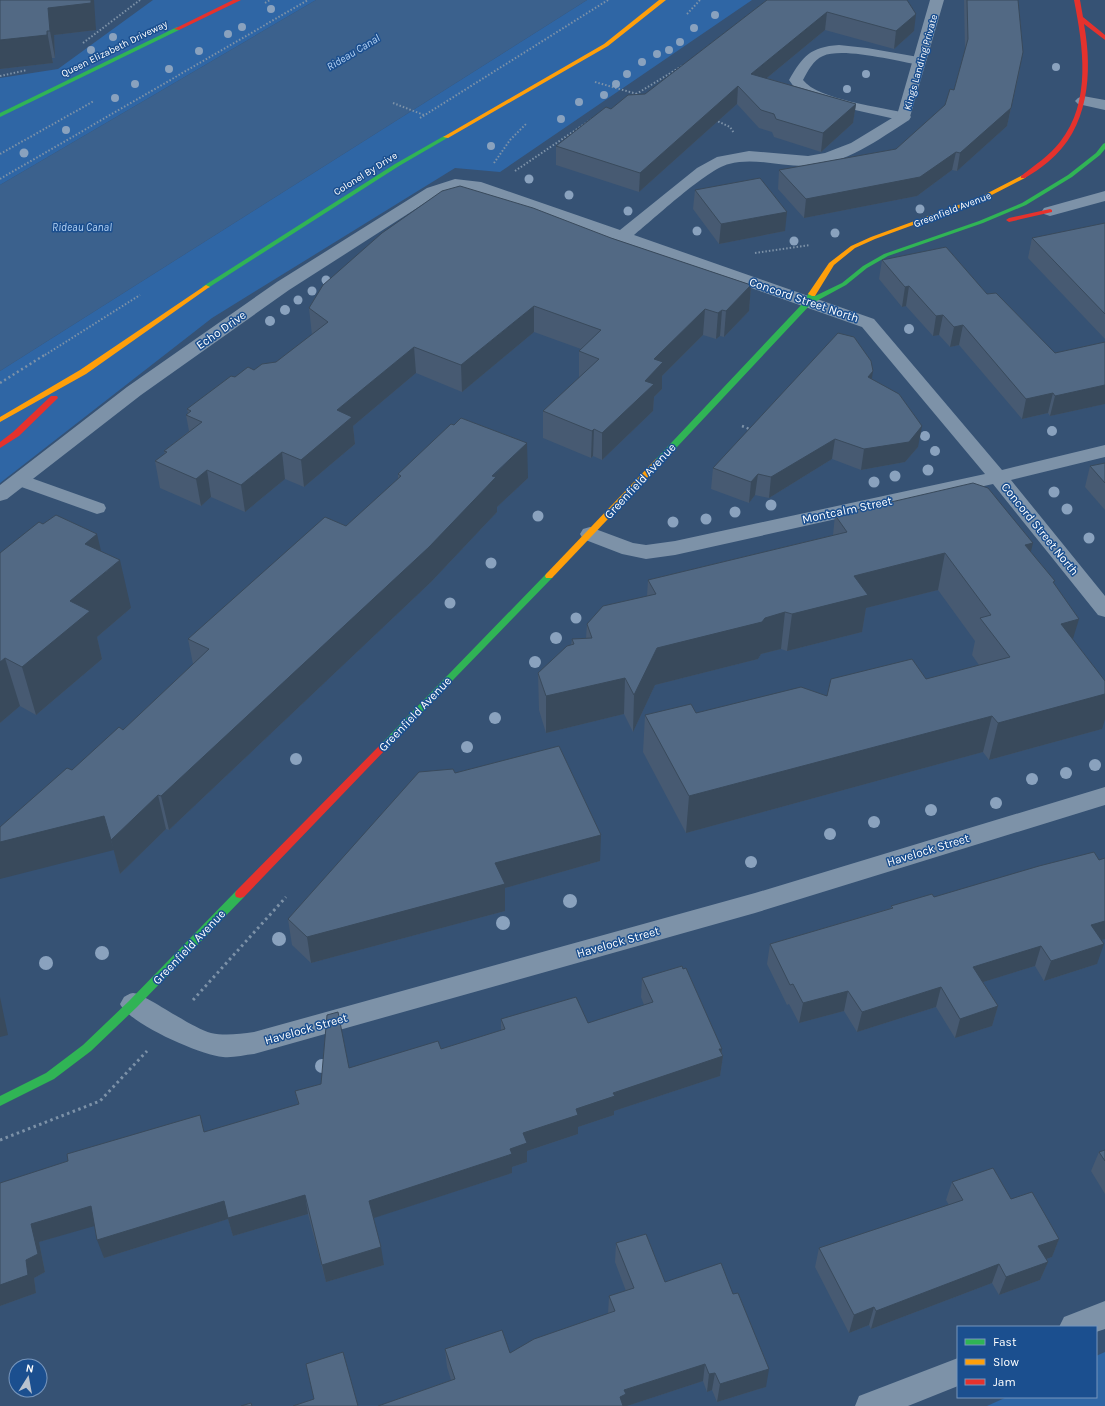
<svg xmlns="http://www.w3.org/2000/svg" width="1105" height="1406" viewBox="0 0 1105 1406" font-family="Karla,sans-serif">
	<rect width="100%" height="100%" fill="#365274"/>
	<!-- green -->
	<g fill="#2f66a5">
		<path d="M153,0h163l-316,185v-107l58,-9z"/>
		<path d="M587,0h165l-252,172 -45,-4 -243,150 -212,165v-112z"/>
		<path d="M1105,1352v54h-118l20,-9h89v-41z"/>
	</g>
	<!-- water -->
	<path fill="#3b618d" d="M316,0h271l-587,371v-186z"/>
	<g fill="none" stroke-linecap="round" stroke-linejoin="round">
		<!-- path-far2 -->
		<g stroke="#7d92a8" stroke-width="2" stroke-dasharray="1.5 2" stroke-linecap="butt">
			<path d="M265,3l5,-3"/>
			<path d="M687,14l13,-14"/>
			<path d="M83,43l57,-43"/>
			<path d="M0,76l27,-6"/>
			<path d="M595,82l42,12"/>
			<path d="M633,96l49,-30"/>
			<path d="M393,103l31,12"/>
			<path d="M420,118l188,-118"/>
			<path d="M715,120l15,7 4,6"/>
			<path d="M0,154l94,-53"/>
			<path d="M494,163l16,-23 16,-16"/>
			<path d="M515,171l77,-52"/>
			<path d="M0,179l308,-179"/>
			<path d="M755,253l55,-8"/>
			<path d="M45,355l95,-60"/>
		</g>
		<!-- path-far1 -->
		<g stroke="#7d92a8" stroke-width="2.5" stroke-dasharray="2 3" stroke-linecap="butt">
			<path d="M0,383l46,-29"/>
			<path d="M742,426l10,4"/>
		</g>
		<!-- path -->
		<g stroke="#7d92a8" stroke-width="3" stroke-dasharray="2.5 3.5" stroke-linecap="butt">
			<path d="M193,1000l93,-103"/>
			<path d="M0,1140l100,-39 47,-50"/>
		</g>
		<!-- lane -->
		<g fill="#7d92a8" fill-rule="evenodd">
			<path d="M839,45l28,3 57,10 2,3 -2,3 -5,1c-22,-4 -77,-18 -96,-9 -10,4 -15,15 -20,24 15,20 80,27 106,34l2,3 -2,3 -5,1 -89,-20 -18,-10 -8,-11c14,-24 21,-33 50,-35z"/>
			<path d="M20,474l84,30 2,4 -2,4 -7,2 -84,-30 -2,-4 2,-4z"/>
		</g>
		<!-- street -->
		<g fill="#7d92a8" fill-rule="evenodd">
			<path d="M930,0h14l-35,120c-30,19 -64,45 -101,46 -27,1 -53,-9 -79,-2 -22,5 -75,55 -95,71l240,84 128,151 103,-25v12l-94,23 94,116v21l-7,-2 -105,-131 -318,71 -29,4 -24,-5 -39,-15 -3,-5 3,-5 7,-2 43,16 13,2 29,-4 310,-67 -123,-147 -383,-135 -23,-3 -17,5 -150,96 -148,105 -134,104 -7,2v-16l127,-98 150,-105 150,-94 28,-9 26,3 139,48 77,-62 20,-11 32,-6 59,5 17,-3 26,-10 46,-28z"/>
			<path d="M1083,96l22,4v10l-27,-6 -3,-3 3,-3z"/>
			<path d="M1105,191v10l-55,15 -6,-2 -2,-3 2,-3z"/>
			<path d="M1105,787v18l-350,108 -501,141c-10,1 -21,4 -31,3 -23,-2 -93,-33 -103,-53l4,-7c2,-1 6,-4 9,-4 11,0 58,35 78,40 14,3 28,1 43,-1l501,-139z"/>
			<path d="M1105,1301v28l-9,3v-5h-37l5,-10z"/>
			<path d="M958,1358v28l-50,20h-53l4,-10z"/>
		</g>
		<!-- fast -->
		<g fill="#30b455" fill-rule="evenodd">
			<path d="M177,27l3,2 -1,1 -179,87v-4z"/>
			<path d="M444,136l5,1 -50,29 -191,122h-4l-2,-1 193,-123z"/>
			<path d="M1105,143v6l-5,6 -28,22 -46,28 -43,18 -95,33 -21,12 -21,17 -35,19 -149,159h-6l-1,-2 1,-2 149,-158 4,-9h6v4l27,-13 21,-17 21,-12 95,-33 43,-18 46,-28 28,-22 7,-9z"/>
			<path d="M549,573l3,1 1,2 -1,2 -164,169h-6l-2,-2 2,-2 164,-169z"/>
			<path d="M240,890l4,1 1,3 -1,3 -107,110 -46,44 -37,28 -54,27v-10l46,-23 37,-28 46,-44 107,-110z"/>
		</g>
		<!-- slow -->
		<g fill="#ff9f0a" fill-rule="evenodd">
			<path d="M659,0h7l-58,46 -160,92 -5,-1 161,-93z"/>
			<path d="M1023,175l3,2 -1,1 -41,21 -109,40 -20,9 -21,17 -19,31h-3l-4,-2 21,-31 22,-17 20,-9 109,-40z"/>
			<path d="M206,285l4,2 -2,1 -122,86 -86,48v-5l80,-47z"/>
			<path d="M656,459h3l4,2 -111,117h-6l-1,-2 1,-2z"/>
		</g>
		<!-- jam -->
		<g fill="#e5322d" fill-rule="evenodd">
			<path d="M233,0h8l-62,30 -5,-1z"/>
			<path d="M1074,0h6l3,17 22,18v5l-21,-16c9,49 5,105 -36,138 -7,6 -15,11 -23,16h-4v-2c14,-11 28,-20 39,-34 32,-40 23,-96 14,-142z"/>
			<path d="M1050,209l2,1v2l-43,10 -3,-2 3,-2z"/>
			<path d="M51,396h6l1,2 -39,38 -19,12v-6l13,-10z"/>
			<path d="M385,742l3,1 2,2 -2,2 -144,150 -4,1 -4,-1 -1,-3 1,-3 146,-148z"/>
		</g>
	</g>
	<!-- trees -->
	<g fill="#8aa2be">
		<circle cx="271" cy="9" r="4"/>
		<circle cx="715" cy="15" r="4"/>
		<circle cx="242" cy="27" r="4"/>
		<circle cx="694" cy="28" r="4"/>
		<circle cx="228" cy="34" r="4"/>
		<circle cx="113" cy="37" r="4"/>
		<circle cx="680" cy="42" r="4"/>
		<circle cx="91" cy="50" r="4"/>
		<circle cx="669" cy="50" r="4"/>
		<circle cx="199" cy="51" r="4"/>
		<circle cx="657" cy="54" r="4"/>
		<circle cx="642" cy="62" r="4"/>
		<circle cx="1056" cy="67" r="4"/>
		<circle cx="169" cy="69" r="4"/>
		<circle cx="627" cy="74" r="4"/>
		<circle cx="866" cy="74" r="4"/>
		<circle cx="135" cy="84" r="4"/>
		<circle cx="616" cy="84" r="4"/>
		<circle cx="847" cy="89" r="4"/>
		<circle cx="604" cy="95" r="4"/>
		<circle cx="115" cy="98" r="4"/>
		<circle cx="579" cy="102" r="4"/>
		<circle cx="561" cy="119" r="4"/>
		<circle cx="66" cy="130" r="4"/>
		<circle cx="491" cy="146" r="4"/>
		<circle cx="24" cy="153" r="4.5"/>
		<circle cx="529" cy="179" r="4.5"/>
		<circle cx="569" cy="195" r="4.5"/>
		<circle cx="920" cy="209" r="4.5"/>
		<circle cx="628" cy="211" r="4.5"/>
		<circle cx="697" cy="231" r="4.5"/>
		<circle cx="835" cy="233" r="4.5"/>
		<circle cx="794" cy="241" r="4.5"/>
		<circle cx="326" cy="280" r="4.5"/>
		<circle cx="312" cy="291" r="4.5"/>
		<circle cx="298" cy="300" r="4.5"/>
		<circle cx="285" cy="310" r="5"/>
		<circle cx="270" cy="321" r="5"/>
		<circle cx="909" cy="329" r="5"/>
		<circle cx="1052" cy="431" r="5"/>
		<circle cx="925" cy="436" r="5"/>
		<circle cx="935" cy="451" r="5"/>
		<circle cx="928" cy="470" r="5.5"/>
		<circle cx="895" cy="476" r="5.5"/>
		<circle cx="874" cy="482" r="5.5"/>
		<circle cx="1054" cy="492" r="5.5"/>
		<circle cx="771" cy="505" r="5.5"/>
		<circle cx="1067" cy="509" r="5.5"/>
		<circle cx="735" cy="512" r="5.5"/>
		<circle cx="538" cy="516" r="5.5"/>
		<circle cx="706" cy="519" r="5.5"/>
		<circle cx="673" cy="522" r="5.5"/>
		<circle cx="1089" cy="538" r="5.5"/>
		<circle cx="491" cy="563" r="5.5"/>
		<circle cx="450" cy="603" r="5.5"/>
		<circle cx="576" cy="618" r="5.5"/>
		<circle cx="556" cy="638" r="6"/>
		<circle cx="535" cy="662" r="6"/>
		<circle cx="495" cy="718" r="6"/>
		<circle cx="467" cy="747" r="6"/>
		<circle cx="296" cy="759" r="6"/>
		<circle cx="1095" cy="765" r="6"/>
		<circle cx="1066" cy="773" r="6"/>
		<circle cx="1032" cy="779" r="6"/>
		<circle cx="996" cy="803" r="6"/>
		<circle cx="931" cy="810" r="6"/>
		<circle cx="874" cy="822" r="6"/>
		<circle cx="830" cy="834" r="6"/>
		<circle cx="751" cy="862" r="6"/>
		<circle cx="570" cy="901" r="7"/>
		<circle cx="503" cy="923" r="7"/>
		<circle cx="279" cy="939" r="7"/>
		<circle cx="102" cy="953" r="7"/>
		<circle cx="46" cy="963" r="7"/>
		<circle cx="322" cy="1066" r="7"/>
	</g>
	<!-- wall -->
	<g fill="#475a72">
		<path d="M0,0l96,30 -42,5 1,23h-3l1,5 -53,6z"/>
		<path d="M767,0h140l7,31 -20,18 -69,-19 -58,48 89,26 -3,19 -32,29 -47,-15 -2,-5 -13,-4 -22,-24 -98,88 -83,-27v-19l55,-37 34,-15z"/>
		<path d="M964,0h54l2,70 -13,56 -50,45 -5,-1 -35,26 -113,22 -26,-29 1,-19 117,-21 49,-44 9,-15 11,-39z"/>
		<path d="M695,190l90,41 -66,13 -26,-35z"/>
		<path d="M1105,223v116l-77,-81 4,-20z"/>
		<path d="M611,238l140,47 -2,26 -25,26 -4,-1 -4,3 -13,-4 -41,41v13l-8,8 -1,14 -51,49 -9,-4 -2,2 -48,-20v-27l36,-33v-27l2,-2 -47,-17 -72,60 -46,-19 -63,53 2,18 -51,43 -19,-8 -40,33 -34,-15 -10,9 -41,-18 -5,-27 10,-7 -1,-3 25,-20 -3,-16 2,-2 -1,-4 48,-32 41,-15 36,-27 -3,-27z"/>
		<path d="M882,260l105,34 68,59 50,-11v62l-55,12 -2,-3 -26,6 -63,-74 -9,2 -11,-12 -6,1 -27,-30 -4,1 -23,-28z"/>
		<path d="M872,379l46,68 -13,15 -44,8 -29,-11 -63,39 -14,-3 -6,8 -38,-14 2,-21z"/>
		<path d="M1105,463v47l-20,-23 5,-21z"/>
		<path d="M398,474l130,4 -31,29v5l-66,70 -262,248 -3,-1 -46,45 -6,-24 -42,-80 51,-40 70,-66 -5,-25 158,-113 52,-47z"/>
		<path d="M835,515l196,37 23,32 48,145 -113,31 -6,-8 -297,81 -43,-81 2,-37 51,-2 131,-17 99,-17 53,-14 -7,-10 3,-14 -37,-51 -72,18 -4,24 -75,19 -6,-2 -20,5 -3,5 -103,26 -22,47 -9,-18 -78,19 -7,-23 -1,-37 33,-28 1,-6 14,-1 1,-14 60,-28 1,-16 185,-45z"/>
		<path d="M43,524l58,27 30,57 -34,29 5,22 -66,56 -16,-9 -20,17v-170z"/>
		<path d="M455,773l145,88 -95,27v23l-194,52 -19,-18 -4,-26z"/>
		<path d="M1105,858v81l-4,1 -4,24 -53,17 -9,-15 -52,16 15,24 -6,20 -37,12 -19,-31 -79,25 -13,-21 -45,12 -10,-19 -2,1 -20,-41 3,-20 121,-36v-2l43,-9 165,-37z"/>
		<path d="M642,978l80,71v5l1,2 -3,20 -106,35v4l-36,12v7l-51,17v11l-15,5v6l-139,45 11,47 -58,17 -18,-68 -75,22 -5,-17 -124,39 -9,-33 -56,17 6,30 -11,6 2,15 -36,13v-123l204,-51 94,-28 -3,-13 26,-7 28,-16 92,-19 60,-18v-12l87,4 56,-18 -3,-8z"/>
		<path d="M1105,1150v44l-14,-23 8,-19z"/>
		<path d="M952,1182l59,17 48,40 -7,18 -6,2 2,3 -8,18 -41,15 -7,-12 -121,46 -2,-4 -20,8 -34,-66 4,-19 130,-43 -3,-5z"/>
		<path d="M616,1243l49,39 101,105 -49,15 -5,-12 -5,2 -4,-11 -76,25h-249l73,-26 -4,-13 -2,-18 65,4 98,-39 1,-18 17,-5 -11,-29z"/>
	</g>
	<!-- shaded-wall -->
	<g fill="#394a5c">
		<path d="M91,0h3l2,30 -42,5 1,23 -5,-27 -2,-23z"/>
		<path d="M827,12l-2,18 -75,62 1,-18z"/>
		<path d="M916,14l-2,17 -20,18 2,-18z"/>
		<path d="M47,31l5,27 1,5 -53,6v-29z"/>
		<path d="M1023,52l-16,74 -50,45 3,-18z"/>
		<path d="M738,86l-1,18 -98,88 1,-19z"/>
		<path d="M856,104l-3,19 -32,29 2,-19z"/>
		<path d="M956,152l-4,18 -35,26 -113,22 2,-19z"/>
		<path d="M787,212l-2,19 -66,13 2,-20z"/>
		<path d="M751,285l-2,26 -25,26 2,-26z"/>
		<path d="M909,286l-3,20 -4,1 3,-20z"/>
		<path d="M534,306v26l-72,60 -1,-27z"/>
		<path d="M705,309l-2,26 -41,41v13l-8,8 -1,14 -51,49v-27l43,-52 9,-22z"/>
		<path d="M722,310l-2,26 -4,3 2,-26z"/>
		<path d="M943,315l-4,20 -6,1 3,-20z"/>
		<path d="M963,325l-4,20 -9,2 4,-20z"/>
		<path d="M414,347l2,26 -63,53 2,18 -51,43 -3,-27 36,-50z"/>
		<path d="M873,371l-3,21 -2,-15z"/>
		<path d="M1105,385v19l-55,12 5,-20z"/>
		<path d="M1053,393l-5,20 -26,6 4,-20z"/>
		<path d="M922,426l-4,21 -13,15 -44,8 3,-21z"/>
		<path d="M594,429l-1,27 -2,2 1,-27z"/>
		<path d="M835,439l-3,20 -63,39 2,-21z"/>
		<path d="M527,443l1,35 -31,29v5l-66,70 -262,248 -8,-34z"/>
		<path d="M282,452l3,27 -40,33 -4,-27z"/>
		<path d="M207,470l4,27 -10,9 -5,-27z"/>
		<path d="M758,474l-3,21 -6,8 2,-21z"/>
		<path d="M97,534l9,38 14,-12 11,48 -34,29 5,22 -66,56 -14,-48 48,-66 15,-57z"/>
		<path d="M1033,543l-9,37 1,-35z"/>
		<path d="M945,553l-7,37 -72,18 -4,24 -75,19 5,-37 62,-38z"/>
		<path d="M785,612l-4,37 -20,5 -3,5 -103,26 -22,47 1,-37 23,-47z"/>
		<path d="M1079,619l-11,36 -7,-31z"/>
		<path d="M5,658l15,48 -20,17v-61z"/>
		<path d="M625,678l-1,36 -78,19v-37z"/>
		<path d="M1105,694v25l-3,10 -113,31 9,-37z"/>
		<path d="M992,716l-9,36 -297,81 3,-37z"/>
		<path d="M158,795l8,34 -46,45 -9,-34z"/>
		<path d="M104,816l10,34 -114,29v-37z"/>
		<path d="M601,835l-1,26 -95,27v23l-194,52 -4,-26 188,-74z"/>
		<path d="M1105,921v18l-21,6 7,-20z"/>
		<path d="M1104,944l-7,20 -53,17 7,-20z"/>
		<path d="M1041,946l-6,20 -68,21 6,-20z"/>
		<path d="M941,987l-5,20 -79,25 5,-20z"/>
		<path d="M848,991l-4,20 -45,12 4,-20z"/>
		<path d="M0,997l8,38 -8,2z"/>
		<path d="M998,1006l-6,20 -37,12 5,-19z"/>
		<path d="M719,1049h3l-1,8 2,-1 -3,20 -106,35v4l-36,12v7l-51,17v11l-15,5v6l-141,46 -2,-18 141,-52 13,-16 53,-24z"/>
		<path d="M305,1195l3,19 -75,22 -5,-17 -124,39 -7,-18 127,-39z"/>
		<path d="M91,1206l7,19 -59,17 6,30 -11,6 2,15 -36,13v-21l26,-25 5,-36z"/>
		<path d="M1059,1239l-7,18 -21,7 7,-18z"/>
		<path d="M381,1247l3,18 -58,17 -4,-17z"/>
		<path d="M1048,1262l-8,18 -41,15 7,-18z"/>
		<path d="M999,1264l-7,19 -121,46 5,-18z"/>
		<path d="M874,1307l-5,18 -20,8 5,-18z"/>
		<path d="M705,1364l-2,17 -76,25h-8l1,-9 4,-7z"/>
		<path d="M769,1369l-3,18 -49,15 3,-18z"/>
		<path d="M715,1373l-3,17 -5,2 2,-18z"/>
	</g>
	<!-- building -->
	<g fill="#526984" stroke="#394a5c">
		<path d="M0,0h91v3l-43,5 2,23h-3v4l-47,5z"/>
		<path d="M767,0h140l9,14 -20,17 -69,-19 -76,62 105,30 -33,29 -47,-14 -2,-5 -13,-4 -23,-24 -98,87 -84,-27 50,-39 5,2 17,-14 17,-1z"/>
		<path d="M967,0h51l5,52 -12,56 -51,45 -4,-1 -36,25 -114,22 -27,-29 117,-21 49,-44 5,-16 4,1 14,-51z"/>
		<path d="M760,178l27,34 -66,12 -26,-34z"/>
		<path d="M460,186l73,22 78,30 140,47 -25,26 -4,-1 -4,3 -13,-4 -51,50 9,3 -18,19 9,3 -52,49 -8,-4 -2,2 -49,-20 56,-52 -20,-8 22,-21 -67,-24 -73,59 -47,-18 -77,63 15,7 -51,43 -19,-8 -41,33 -34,-15 -11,9 -41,-18 12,-9 -3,-1 38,-29 -16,-7 5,-4 -4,-2 44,-33 4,1 13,-10 6,3 8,-6 14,-2 52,-40 -19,-14 14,-23 59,-52 60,-42z"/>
		<path d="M1105,223v91l-73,-76z"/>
		<path d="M946,247l41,47 9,-1 59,60 50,-11v43l-50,11 -2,-3 -27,6 -63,-74 -9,2 -11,-12 -7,1 -27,-30 -4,1 -23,-27z"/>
		<path d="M838,333l16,4 17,24 2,10 -5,6 31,17 23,32 -13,16 -45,7 -29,-10 -64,38 -13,-3 -7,8 -38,-14z"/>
		<path d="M461,418l66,25 -35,33 4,1 -67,70 -268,249 -3,-1 -47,45 -7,-24 -104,26v-15l67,-59 5,2 47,-43 4,3 86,-81 -21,-10 137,-122 21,9 55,-50 -3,-2 53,-50 3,1z"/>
		<path d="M1105,463v20l-15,-17z"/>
		<path d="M973,483l15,5 45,55 -8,2 30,36 -2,1 26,37 -18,5 44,57v13l-107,29 -6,-7 -303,80 -44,-81 46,-11 5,9 105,-26 26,9 4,-17 81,-20 14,20 84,-22 -30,-39 11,-3 -46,-62 -91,23 14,19 -76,19 -7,-2 -20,6 -3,4 -105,26 -23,47 -9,-17 -79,18 -8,-23 29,-27 7,-2 -2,-5 20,-1 -5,-14 16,-18 53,-12 -8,-14 199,-48 -12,-17z"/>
		<path d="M56,515l41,19 -12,10 35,16 -50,41 20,10 -68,56 -17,-9 -5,4v-109l39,-31 4,2z"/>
		<path d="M559,746l42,89 -106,28 10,21 -198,53 -19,-18 131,-147 34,-3 2,4z"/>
		<path d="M1094,852l5,8 6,-2v63l-14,4 13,19 -53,17 -10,-15 -68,21 25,39 -38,13 -19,-32 -79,25 -14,-21 -45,12 -10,-19 -3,1 -20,-41 123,-36 -2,-2 41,-12 2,3 105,-31z"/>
		<path d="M682,966l1,3 3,-1 36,81h-3l4,7 -110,37 2,3 -39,13 2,6 -55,18 4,10 -17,6 2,5 -143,47 12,46 -59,18 -17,-70 -77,23 -4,-17 -127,39 -6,-34 -60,18 7,30 -12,6 2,15 -28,10v-102l68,-22 -1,-7 133,-39 4,17 95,-28 -4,-13 26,-7 6,-69 11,-3 11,56 89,-27 3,8 64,-20 -4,-10 75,-22 12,26 65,-21 -11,-24z"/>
		<path d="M1105,1150v11l-6,-9z"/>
		<path d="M993,1168l18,31 21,-7 27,47 -21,7 10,16 -42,15 -7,-13 -123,47 -2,-4 -20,8 -35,-67 144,-48 -11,-18z"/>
		<path d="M646,1234l19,48 56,-19 12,31 5,-1 31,76 -49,15 -5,-11 -6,1 -4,-10 -81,26 2,4 -6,3 3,9h-245l77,-27 -10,-30 57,-19 8,23 24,-14 81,-28 -6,-15 25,-8 -18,-45z"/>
		<path d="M343,1352l15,54h-65l21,-7 -8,-35z"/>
		<path d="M251,1403l1,3h-11z"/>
	</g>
	<g text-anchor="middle" stroke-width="3" stroke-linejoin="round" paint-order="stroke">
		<!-- far-street labels -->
		<g font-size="10" fill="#fff" stroke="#1b4f8f">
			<text transform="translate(114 48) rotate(-26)" y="4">Queen Elizabeth Driveway</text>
			<text transform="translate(920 62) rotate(-74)" y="4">Kings Landing Private</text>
			<text transform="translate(365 173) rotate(-32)" y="4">Colonel By Drive</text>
			<text transform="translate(952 209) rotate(-21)" y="4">Greenfield Avenue</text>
		</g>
		<!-- far-water labels -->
		<g font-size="11" font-style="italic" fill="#b5d3f5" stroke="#1b4f8f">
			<text transform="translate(353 52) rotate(-31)" y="4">Rideau Canal</text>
			<text x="82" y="231">Rideau Canal</text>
		</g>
		<!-- street labels -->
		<g font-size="12" fill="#fff" stroke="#1b4f8f">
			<text transform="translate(804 300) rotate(19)" y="4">Concord Street North</text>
			<text transform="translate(221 330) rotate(-35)" y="4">Echo Drive</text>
			<text transform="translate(640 481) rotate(-47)" y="4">Greenfield Avenue</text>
			<text transform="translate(847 510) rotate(-12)" y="4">Montcalm Street</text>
			<text transform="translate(1040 529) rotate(51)" y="4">Concord Street North</text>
			<text transform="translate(415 714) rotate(-46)" y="4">Greenfield Avenue</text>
			<text transform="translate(928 850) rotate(-17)" y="4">Havelock Street</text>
			<text transform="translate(618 942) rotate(-16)" y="4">Havelock Street</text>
			<text transform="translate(189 947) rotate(-46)" y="4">Greenfield Avenue</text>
			<text transform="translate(306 1029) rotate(-16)" y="4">Havelock Street</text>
		</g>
	</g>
	<!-- legend -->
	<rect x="957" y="1326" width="140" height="72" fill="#1b4f8f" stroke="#7695bc"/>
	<rect x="965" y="1339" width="20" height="6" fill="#30b455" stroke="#7695bc"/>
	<text x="993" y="1346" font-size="12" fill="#ffffff">Fast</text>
	<rect x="965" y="1359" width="20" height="6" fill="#ff9f0a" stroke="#7695bc"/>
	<text x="993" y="1366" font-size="12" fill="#ffffff">Slow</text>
	<rect x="965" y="1379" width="20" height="6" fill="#e5322d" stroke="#7695bc"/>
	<text x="993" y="1386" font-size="12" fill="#ffffff">Jam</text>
	<!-- north arrow -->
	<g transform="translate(28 1378) rotate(11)"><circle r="19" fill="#1b4f8f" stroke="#7695bc"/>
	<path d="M0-3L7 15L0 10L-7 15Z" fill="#b9c2ce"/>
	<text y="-6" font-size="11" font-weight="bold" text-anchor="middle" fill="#ffffff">N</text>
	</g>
</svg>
